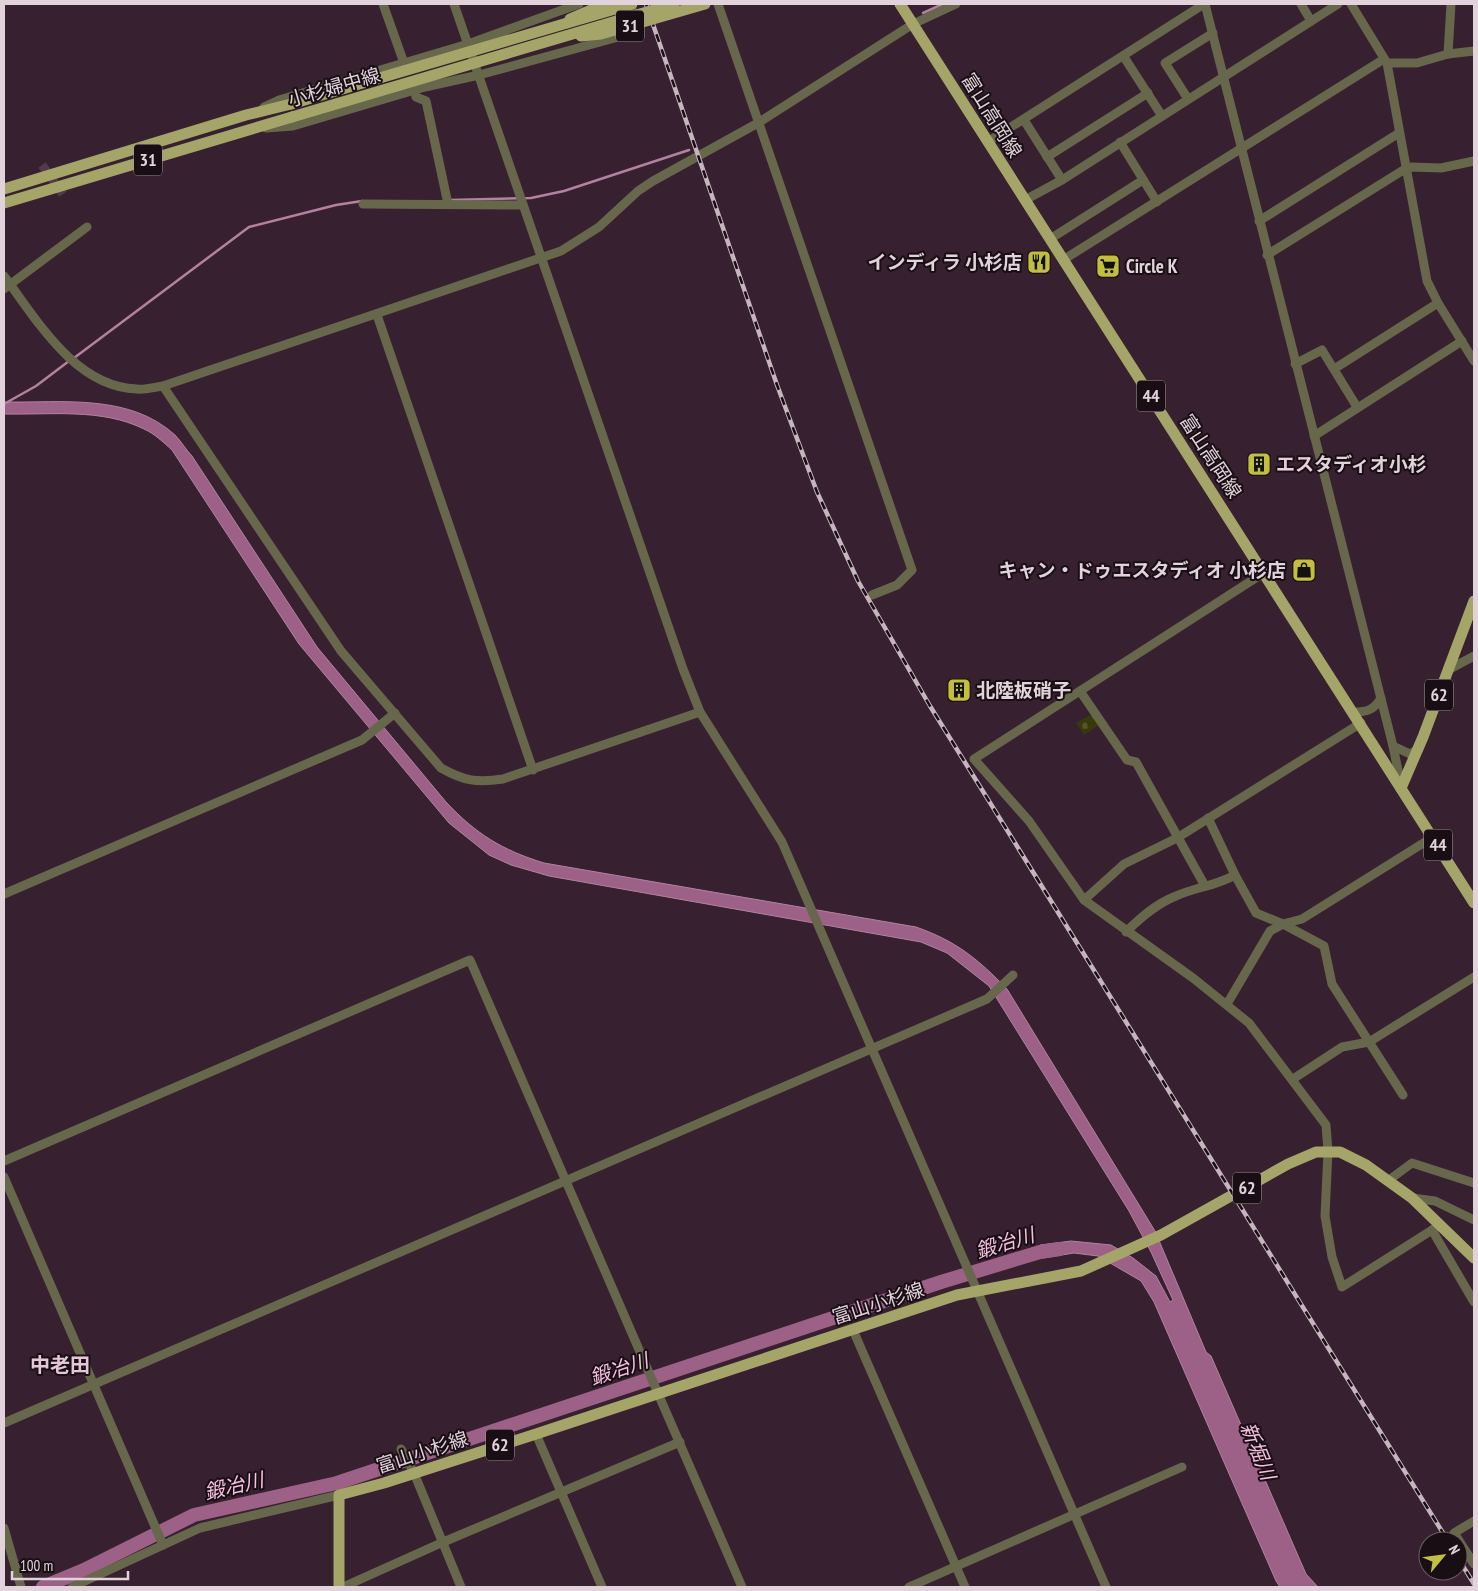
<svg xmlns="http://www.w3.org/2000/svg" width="1478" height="1591" viewBox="0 0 1478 1591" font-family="'PT Sans Narrow','Noto Sans JP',sans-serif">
	<defs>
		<pattern id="cemetery-stones" width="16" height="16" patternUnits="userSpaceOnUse" patternTransform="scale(1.25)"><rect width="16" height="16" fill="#39380a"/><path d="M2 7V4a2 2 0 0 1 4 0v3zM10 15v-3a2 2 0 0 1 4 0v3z" fill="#55542d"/></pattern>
	</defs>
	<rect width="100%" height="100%" fill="#37202f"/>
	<!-- cemetery -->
	<path fill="url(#cemetery-stones)" d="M1092,714l7,11 -15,10 -8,-12z"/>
	<!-- water -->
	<path fill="#9d6087" stroke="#b282a0" d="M4,402c57,1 125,-9 171,33 6,6 11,15 17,21l125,191 129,155c30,32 56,48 98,61l372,64c40,14 62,32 91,62l148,242 51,121 5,4 95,218 12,13h-38l-4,-6 -122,-279 -13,-21 -43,-25 -24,-3 -31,5 -3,-13 31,-4 40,4 22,13 23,18 14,26 3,-2 -22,-48 -22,-41 -140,-225 -42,-33 -26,-11 -372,-66 -38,-11 -22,-10 -40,-32 -150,-179 -127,-194c-9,-8 -17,-16 -28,-21 -42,-21 -94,-14 -140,-15z"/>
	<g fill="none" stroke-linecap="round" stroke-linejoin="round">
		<!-- stream -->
		<g stroke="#b282a0" stroke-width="2.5">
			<path d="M923,13l20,-9"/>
			<path d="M450,200l81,-2 33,-7 125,-41"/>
			<path d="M74,358l175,-131 87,-22 26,-4"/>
			<path d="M4,404l32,-18 33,-25"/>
		</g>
		<!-- river -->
		<path stroke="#9d6087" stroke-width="14" d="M43,1587l41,-17 110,-55 143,-32 604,-201 99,-30 20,-3"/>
		<!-- minor-tunnel -->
		<path stroke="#513b49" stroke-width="9" stroke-dasharray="9 4.5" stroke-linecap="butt" d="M42,165l23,32"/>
		<!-- minor -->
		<g stroke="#67674b" stroke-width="9">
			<path d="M383,4l21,59"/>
			<path d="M454,4l229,665 17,43 82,130 324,745"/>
			<path d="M718,4l194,566 -15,15 -25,10"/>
			<path d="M1205,4l188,742 8,39"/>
			<path d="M1301,4l10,17"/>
			<path d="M1351,4l36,59 40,218 11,22 36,58"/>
			<path d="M1448,54l3,-50"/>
			<path d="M1124,57l38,59"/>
			<path d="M1387,63h30l31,-9 26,-3"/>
			<path d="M414,90l2,7 10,4 22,103"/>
			<path d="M1188,99l-23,-36 48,-30"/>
			<path d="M264,107l15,-7 189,-56 111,-40"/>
			<path d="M1024,120l38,60"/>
			<path d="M266,128l27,-2 132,-39 54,-12 154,-42 5,-7 -8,-22"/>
			<path d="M989,141l215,-137"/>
			<path d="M1120,142l37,60"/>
			<path d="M1047,157l101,-64"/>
			<path d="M1025,200l37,-20 276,-176"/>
			<path d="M363,204l160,1"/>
			<path d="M1259,221l140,-88"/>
			<path d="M1050,239l93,-59"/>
			<path d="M1267,255l138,-86 6,-2 30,1 33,-7"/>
			<path d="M1063,260l321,-201"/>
			<path d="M4,276c33,44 71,111 133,113 8,1 18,-2 26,-3l398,-135 38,-24 39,-36 15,-10 105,-58 155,-99 43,-20"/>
			<path d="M4,289l83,-62"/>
			<path d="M377,315l156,455"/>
			<path d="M1295,364l27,-14 35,57"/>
			<path d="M1334,369l104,-66"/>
			<path d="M163,386l178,265 100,117c23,13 36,15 62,11l197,-67"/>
			<path d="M1314,436l148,-95"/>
			<path d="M1265,572l-291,187 55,62 55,79 109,78 56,45 77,102 2,26 -3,65 7,41 10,30 98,-62"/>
			<path d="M1448,670l26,-14"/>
			<path d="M1080,691l47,69 9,2 69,124"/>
			<path d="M1354,712c13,0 20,-2 27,-14"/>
			<path d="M1393,746l17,8 9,-5"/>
			<path d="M1208,818l27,57 21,38 27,11 41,22 8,38 71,111"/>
			<path d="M4,894l358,-154 33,-27"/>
			<path d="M1084,900l40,-36 53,-26 184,-115"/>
			<path d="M1126,932c15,-15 30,-28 50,-36 20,-9 40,-10 59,-21"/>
			<path d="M1227,1004l43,-73 13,-7 19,-5 131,-82"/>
			<path d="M1293,1079l49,-32 27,-5 105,-65"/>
			<path d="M4,1161l466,-201c89,210 182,418 272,627"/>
			<path d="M4,1177l159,368"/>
			<path d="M1389,1180l23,-17 62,20"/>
			<path d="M1412,1198l23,3 39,19"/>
			<path d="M1432,1230l42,72"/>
			<path d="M853,1330l112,257"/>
			<path d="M4,1423l983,-424 26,-24"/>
			<path d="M536,1434l66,153"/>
			<path d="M401,1449l13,24 47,114"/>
			<path d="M1474,1521l-20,12 20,31"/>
			<path d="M4,1528l17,59"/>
			<path d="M72,1587l128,-59 139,-33"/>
			<path d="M343,1587l98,-44 239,-101"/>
			<path d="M909,1587l273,-120"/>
		</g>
		<!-- major -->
		<g stroke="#a5a569" stroke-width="11">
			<path d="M900,4l574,899"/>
			<path d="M570,19l35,-15"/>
			<path d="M4,189l242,-74 45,-11"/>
			<path d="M4,203l288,-86"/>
			<path d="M1401,788l22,-51 51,-136"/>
			<path d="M339,1587v-92l45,-12 152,-49 421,-139 124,-24 80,-36 127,-71 28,-12h24l26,13 46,33 62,60"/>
		</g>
		<!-- rail casing -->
		<g stroke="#c6b4be" stroke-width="4.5">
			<g id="rail">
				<path d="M646,4l131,381 40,107 41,89 72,125 518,835"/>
				<path d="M1458,1558l16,26"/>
			</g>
		</g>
		<!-- rail -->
		<use href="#rail" stroke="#180e14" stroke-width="2.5" stroke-dasharray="8" stroke-linecap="butt"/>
		<!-- major-bridge -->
		<g stroke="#a5a569" stroke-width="11">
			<path d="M581,36l20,-2 104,-30"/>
			<path d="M291,104l341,-100"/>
			<path d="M292,117l382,-113"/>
		</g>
	</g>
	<!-- icons -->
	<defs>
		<g id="restaurant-square" transform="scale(1.25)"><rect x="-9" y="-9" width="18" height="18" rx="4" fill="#c1be40" stroke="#180e14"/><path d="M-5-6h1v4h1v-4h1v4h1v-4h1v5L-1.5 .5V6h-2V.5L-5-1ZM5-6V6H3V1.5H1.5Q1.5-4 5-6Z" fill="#111"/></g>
		<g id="supermarket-square" transform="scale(1.25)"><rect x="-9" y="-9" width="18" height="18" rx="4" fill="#c1be40" stroke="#180e14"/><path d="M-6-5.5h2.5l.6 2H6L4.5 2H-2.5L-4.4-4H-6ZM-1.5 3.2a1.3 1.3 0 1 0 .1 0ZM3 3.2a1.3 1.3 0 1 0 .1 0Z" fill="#111"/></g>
		<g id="building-square" transform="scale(1.25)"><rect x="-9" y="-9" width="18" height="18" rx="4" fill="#c1be40" stroke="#180e14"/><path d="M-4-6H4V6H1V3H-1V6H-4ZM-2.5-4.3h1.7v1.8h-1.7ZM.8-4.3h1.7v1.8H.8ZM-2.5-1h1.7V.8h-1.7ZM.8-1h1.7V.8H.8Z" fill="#111"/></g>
		<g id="shop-square" transform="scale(1.25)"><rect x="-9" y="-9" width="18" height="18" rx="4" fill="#c1be40" stroke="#180e14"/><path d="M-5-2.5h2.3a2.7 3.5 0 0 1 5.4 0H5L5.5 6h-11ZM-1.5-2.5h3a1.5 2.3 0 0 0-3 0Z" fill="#111"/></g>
	</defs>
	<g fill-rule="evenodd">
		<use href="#restaurant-square" x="1039" y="262"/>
		<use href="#supermarket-square" x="1108" y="266"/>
		<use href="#building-square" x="1259" y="464"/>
		<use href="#shop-square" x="1304" y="570"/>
		<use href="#building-square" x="959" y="690"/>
	</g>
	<g text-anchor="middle" stroke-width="4" stroke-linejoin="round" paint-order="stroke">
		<!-- shield labels -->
		<g fill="#180e14" stroke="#a5979f" stroke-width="1">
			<rect x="616" y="10.5" width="28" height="31" rx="4"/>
			<rect x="134" y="144.5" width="28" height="31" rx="4"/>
			<rect x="1137" y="380.5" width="28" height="31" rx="4"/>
			<rect x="1425" y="679.5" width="28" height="31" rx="4"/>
			<rect x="1424" y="829.5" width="28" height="31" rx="4"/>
			<rect x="1233" y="1172.5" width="28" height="31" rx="4"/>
			<rect x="486" y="1429.5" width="28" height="31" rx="4"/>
		</g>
		<g font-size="18" font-weight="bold" fill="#e2d2db">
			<text x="630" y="32">31</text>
			<text x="148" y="166">31</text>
			<text x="1151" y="402">44</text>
			<text x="1439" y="701">62</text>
			<text x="1438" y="851">44</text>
			<text x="1247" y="1194">62</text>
			<text x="500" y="1451">62</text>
		</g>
		<!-- street labels -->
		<g font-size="19" fill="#e2d2db" stroke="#180e14">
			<text transform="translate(334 87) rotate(-16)" y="7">小杉婦中線</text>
			<text transform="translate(992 115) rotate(58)" y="7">富山高岡線</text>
			<text transform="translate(1211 456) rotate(57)" y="7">富山高岡線</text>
			<text transform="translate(878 1303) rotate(-18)" y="7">富山小杉線</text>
			<text transform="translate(422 1452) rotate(-18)" y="7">富山小杉線</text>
		</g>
		<!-- poi labels -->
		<g font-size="19" font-weight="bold" fill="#e2d2db" stroke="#180e14" text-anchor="start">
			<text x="1022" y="269" text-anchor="end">インディラ 小杉店</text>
			<text x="1126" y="273">Circle K</text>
			<text x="1276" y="471">エスタディオ小杉</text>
			<text x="1286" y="577" text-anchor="end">キャン・ドゥエスタディオ 小杉店</text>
			<text x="976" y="697">北陸板硝子</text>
		</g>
		<!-- water labels -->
		<g font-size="20" font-style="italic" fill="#f6c0e1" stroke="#180e14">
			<text transform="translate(1005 1243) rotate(-17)" y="7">鍛冶川</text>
			<text transform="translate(619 1369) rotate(-18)" y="7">鍛冶川</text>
			<text transform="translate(1258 1451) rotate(68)" y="7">新堀川</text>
			<text transform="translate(234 1486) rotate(-13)" y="7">鍛冶川</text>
		</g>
		<!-- neighbourhood labels -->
		<g font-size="20" font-weight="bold" fill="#e5c6d8" stroke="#180e14">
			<text x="60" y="1372">中老田</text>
		</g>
	</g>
	<!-- border -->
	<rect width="1478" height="1591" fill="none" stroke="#e2d2db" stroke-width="10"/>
	<!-- north arrow -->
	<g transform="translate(1443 1556) rotate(61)"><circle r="24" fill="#180e14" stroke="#695c64"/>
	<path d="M0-4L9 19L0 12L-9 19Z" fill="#c1be40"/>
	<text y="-8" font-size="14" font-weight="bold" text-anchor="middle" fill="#e2d2db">N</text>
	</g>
	<!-- scale -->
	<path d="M12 1571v8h116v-8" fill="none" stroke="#e2d2db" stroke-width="2.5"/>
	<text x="20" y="1571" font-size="15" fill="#e2d2db" stroke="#180e14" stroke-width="4" paint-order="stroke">100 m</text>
</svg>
